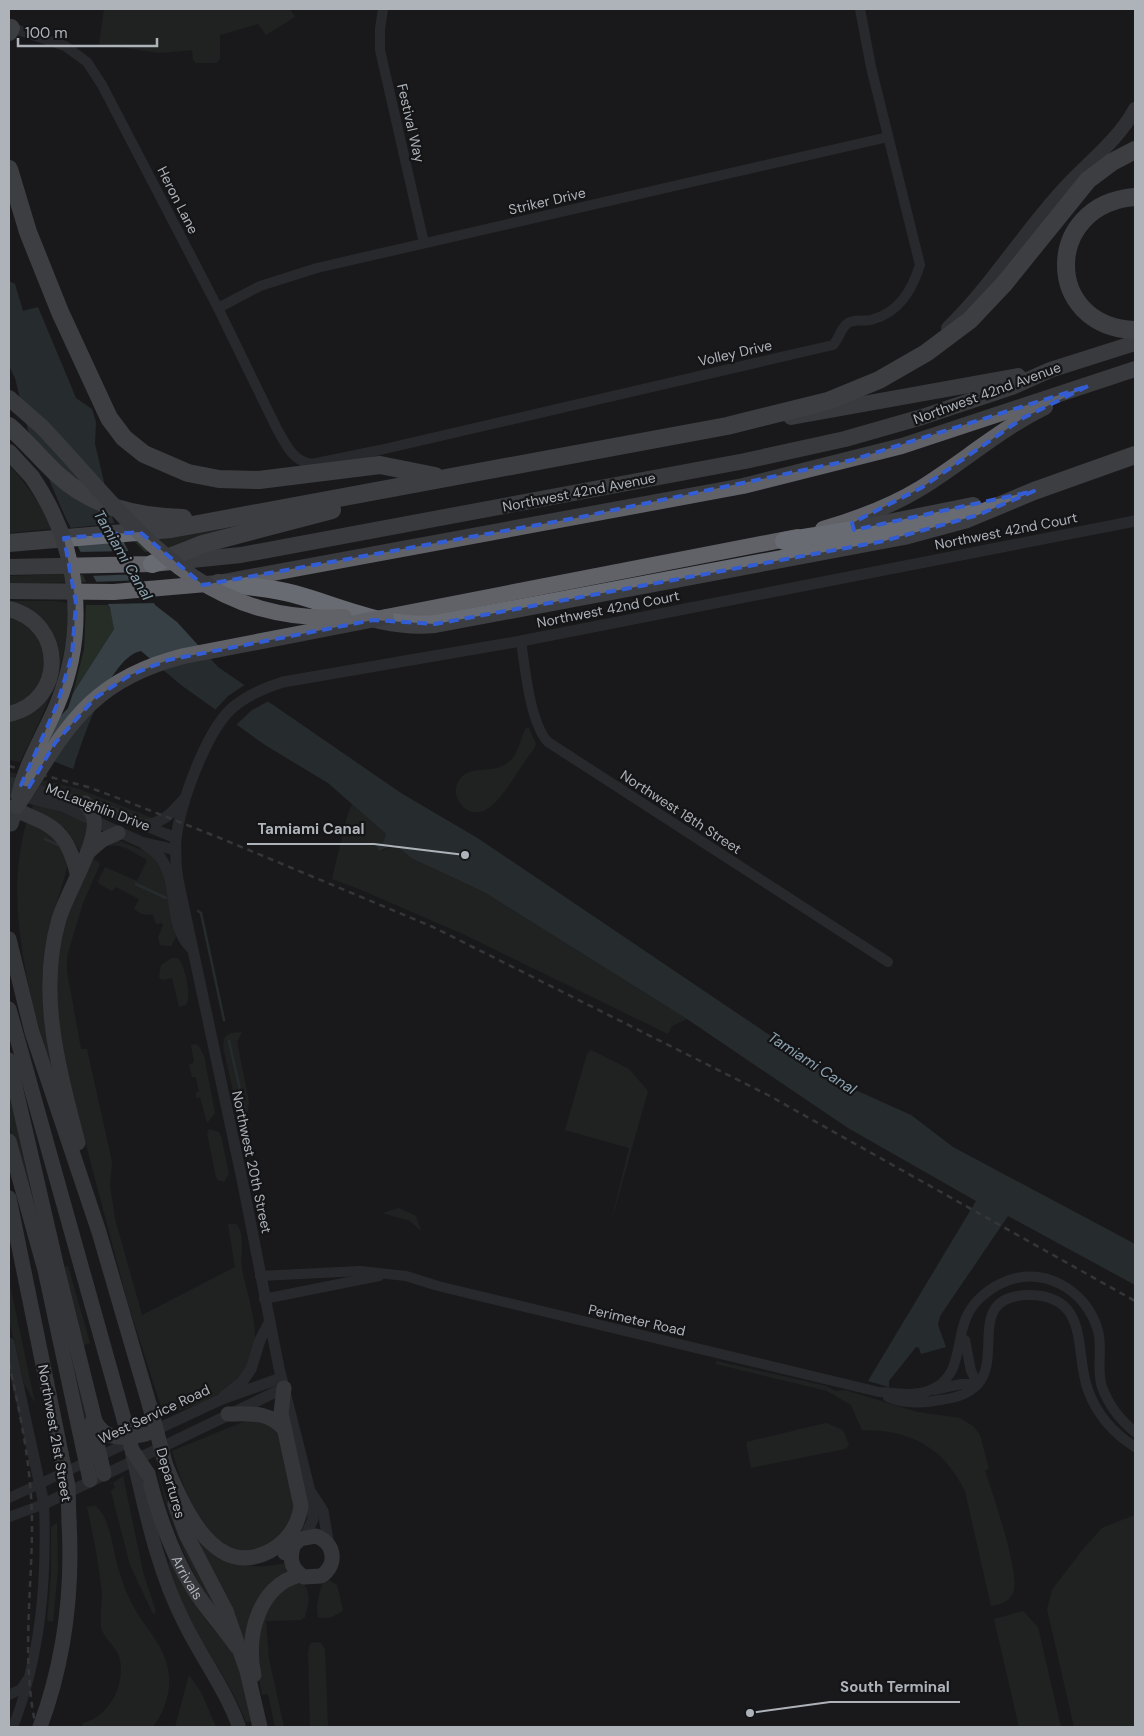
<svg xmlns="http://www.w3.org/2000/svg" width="1144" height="1736" viewBox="0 0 1144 1736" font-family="'DM Sans',sans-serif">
	<rect width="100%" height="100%" fill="#1a1a1c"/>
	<!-- green -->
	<g fill="#262d27">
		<path d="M104,9h186l5,8 -29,18 -8,-11 -38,11v24l-4,4h-20l-3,-3 -1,-10 -33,3 -60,-9z"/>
		<path d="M9,465c17,19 33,40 42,64l-42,4z"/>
		<path d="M226,528l1,5 -59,16 -23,3 -13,-13z"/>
		<path d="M63,574l20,1 3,7 -77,2v-8z"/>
		<path d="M9,601h45l14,2c2,59 -23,108 -48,159l-11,-2v-41l14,-4 33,-66z"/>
		<path d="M86,605h22l5,11 1,13 -41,64 11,-44z"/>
		<path d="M9,614l23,14 13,25 -3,27 -12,16 -21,12z"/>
		<path d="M526,728h3l7,16 -2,5c-15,18 -26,43 -44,58 -19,16 -44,-9 -30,-28 12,-16 36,-2 52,-20 8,-9 8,-21 14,-31z"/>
		<path d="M9,772l70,17 73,29 -4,3 -139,-43z"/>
		<path d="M34,803l49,17 6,6 -3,15 -6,10 -15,-23 -34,-18z"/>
		<path d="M352,804l34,30 -3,8 -6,4 6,5 12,-7 16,14 73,34 203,127 -15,7 -4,8 -203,-99 -106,-46 -27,-10 15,-62z"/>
		<path d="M27,821l30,16 11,28 -15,51 3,169c-25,-80 -54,-181 -29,-264z"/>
		<path d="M118,840l35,15 10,18 13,64 -5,9 -11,-1 -2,-7 5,-13 -2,-2 -5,1 -3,-9 -11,-1 -8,-5 5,-10 -23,-12 -4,4 -13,-7 -1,-3 7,-14 32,14 10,-21c-18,-10 -28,-20 -48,-11l-5,10 6,5 -17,39 -16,53v16l14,77h6l25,113 -2,23 5,34 27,96 93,-48 -7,-43h8c10,10 4,31 6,45 4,21 13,46 13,68 -1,47 -52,71 -92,76l-35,-109 -43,-163 -22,-86 -6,-40 -1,-52 13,-57 29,-59z"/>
		<path d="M172,958h6c7,8 14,38 8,47l-7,2 -7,-29 -10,2 -3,-3 2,-12z"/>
		<path d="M242,1032l-5,10 12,60 -1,9 -6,2 -5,-4 -14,-63 2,-9 6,-4z"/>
		<path d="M196,1044l4,4 4,8 11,57 -8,10 -7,-26 -4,1v-6h3l-3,-15h-4l-3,-12 5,-3 -3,-17z"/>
		<path d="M591,1050l38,19 19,22 -38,135 19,-78 -64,-18 22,-76z"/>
		<path d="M9,1077l81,353h-6l-75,-307z"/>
		<path d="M209,1129l10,3 2,4 8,38 -5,8 -6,-2 -2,-3 -9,-44z"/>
		<path d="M399,1208l17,8 5,15 -11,-10 -28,-8z"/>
		<path d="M68,1266l22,77 -6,2 -23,-77z"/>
		<path d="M9,1280l26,123 -11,-19 -15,-64z"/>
		<path d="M716,1361l111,25 8,5 10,-1 72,22 43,6 13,8 7,9 9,34 -4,1c7,23 36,104 28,123 -3,8 -13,12 -22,13l-26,-115c-22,-44 -54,-61 -103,-61l-11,-25 -24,-14 -111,-27z"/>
		<path d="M248,1420c11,1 20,2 28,11 9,10 18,72 18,88 -5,6 -12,19 -19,23 -61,36 -90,-48 -103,-91z"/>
		<path d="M826,1423l17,7 6,15 -4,4 -94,19 -5,-26z"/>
		<path d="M157,1469l15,46 49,102c-32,-44 -52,-95 -64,-148z"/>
		<path d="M123,1476l20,96 13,40 -3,2 -23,-49 -19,-74 4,-4 -2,-4z"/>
		<path d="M94,1505c18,12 18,48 26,69 4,15 11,29 19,42 12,18 25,32 29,53 4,21 -3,42 -15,58h-71l1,-4c27,-6 44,-41 36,-67 -4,-10 -16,-19 -18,-29 -1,-11 1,-23 1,-34 -3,-29 -9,-58 -15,-87l5,1z"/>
		<path d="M1135,1515v212h-61l-27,-118 5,-19 32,-42 18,-20z"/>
		<path d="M57,1523l1,47 -5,52 -6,-2 4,-44v-49z"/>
		<path d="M194,1535c32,28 49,37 92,28l3,8 -43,77z"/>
		<path d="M170,1562l35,57 27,32 10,27 9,43 -5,1c-15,-39 -40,-71 -59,-108 -8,-16 -14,-34 -19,-51z"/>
		<path d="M329,1580l8,5 6,25c-8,6 -14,10 -25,7 -3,-12 2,-25 5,-36z"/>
		<path d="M291,1582l12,1c9,11 5,22 2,34l-4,3 -35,1 3,38 15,68h-9l-7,-33 -6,1c-5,-27 -11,-62 5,-87 7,-10 17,-18 24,-26z"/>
		<path d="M1023,1611l15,16 23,100h-42l-25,-108z"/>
		<path d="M314,1642l7,1 4,6 3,78h-18l-2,-75 2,-8z"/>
		<path d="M189,1675l12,17 15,35h-41z"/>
	</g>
	<!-- water -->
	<path fill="#364045" d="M9,281l6,3 8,27 15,-4 38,91 16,11 4,13 -1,22 18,76 42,85 22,17 41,45 183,126 78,46 363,245 69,31 42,32 182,97v41l-127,-69 -68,100 -2,9 8,22 -25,7 -2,-6 -3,-1 -27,34v6l-21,-6 108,-180 -128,-73 -161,-109 -203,-127 -73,-34 -16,-14 -16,7 -2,-5 6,-4 3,-8 -58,-51 -63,-38 -84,-60 -40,-34c-32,6 -59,91 -68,118l-45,-18 40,-43 5,-15 41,-64 -4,-21 -32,-61 -50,-117 -13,-52 -6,-12z"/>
	<!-- pier -->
	<g fill="#1a1a1c">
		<path d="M50,488l21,40 46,-5 9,17 -50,4 2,8 53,-1 11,23 -53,2 -27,-60 -1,-6z"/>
		<path d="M145,580l12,23 -52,1 -13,-22z"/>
		<path d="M246,684l23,17 -17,9 -17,16 -21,-15 14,-15z"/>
	</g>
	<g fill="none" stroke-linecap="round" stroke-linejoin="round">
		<!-- stream -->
		<g stroke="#364045" stroke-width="2.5">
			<path d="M45,839l13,6"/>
			<path d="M136,884l30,14"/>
			<path d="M198,911l3,2 23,107"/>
			<path d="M229,1041l16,71"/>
		</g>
		<!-- minor -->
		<g stroke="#3b3d40" stroke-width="10">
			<path d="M383,9l-3,20v21l44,193"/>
			<path d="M9,27l56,19 22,16 15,23 116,223 59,121c9,15 15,32 35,35l68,-14 453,-105c6,-6 8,-18 15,-22 7,-5 15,-1 23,-3 28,-7 41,-30 49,-55l-49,-198 -11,-58"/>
			<path d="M218,308l42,-22 57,-18 571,-131"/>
			<path d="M521,641c4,27 9,82 27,101l340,220"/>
			<path d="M260,1276l100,-5 46,5 32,10 441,106c15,0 34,5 49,-1 34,-12 27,-46 38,-73 6,-15 20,-27 34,-34 40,-21 87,5 98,47 5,18 -2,38 4,56 7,19 18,33 33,45"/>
			<path d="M264,1299l115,-23"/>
			<path d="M965,1340l6,31 7,13"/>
			<path d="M934,1390l27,-6h17"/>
			<path d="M888,1397c15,7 36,6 52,3 14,-2 28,-5 38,-16 25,-28 -13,-89 52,-89 61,1 44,58 58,95 9,25 25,43 47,57"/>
			<path d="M9,1498l125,-58"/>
			<path d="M9,1517l35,-13c3,77 -3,151 -31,223"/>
			<path d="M9,1695l12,-6 6,-9"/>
		</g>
		<!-- tertiary -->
		<g stroke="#3b3d40" stroke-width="11">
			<path d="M9,782l90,25 77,31"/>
			<path d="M9,793l55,14 77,35 35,8"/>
			<path d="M145,825c19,-3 27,-12 39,-26"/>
			<path d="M145,845c6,4 13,8 17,15 17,26 6,64 28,87"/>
			<path d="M9,1343l35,161 240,-116"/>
			<path d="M224,1396l18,-14 9,-13 9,-29 9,-17"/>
			<path d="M149,1433l73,-34 59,-21"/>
			<path d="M312,1494l11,17 6,35"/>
			<path d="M305,1537l8,-18 -3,-28 -31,-123 -36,-184 -65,-304c-2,-13 -3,-28 -2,-41 4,-35 29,-104 54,-129 15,-14 34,-22 53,-28l238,-41 614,-120"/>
		</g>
		<!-- secondary -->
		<g stroke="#4a4c50" stroke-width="14">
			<path d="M948,328c43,-42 74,-93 114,-137 25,-28 55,-49 73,-82"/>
			<path d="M138,1479c11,48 23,98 46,143 17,35 42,68 55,105"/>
		</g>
		<!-- primary -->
		<g stroke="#585a5f" stroke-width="15">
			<path d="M9,807c40,18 57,19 68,66"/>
			<path d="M88,852l14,-12 16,-7"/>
			<path d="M9,939l23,93 67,200 51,175"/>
			<path d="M9,1009l115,410"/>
			<path d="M9,1060l48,208 38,153c10,21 32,17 51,13"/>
			<path d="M9,1141l36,129 45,210"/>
			<path d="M78,1143c-19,-74 -41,-148 -19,-224 8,-27 39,-75 35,-100 -1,-6 -5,-11 -9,-16"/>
			<path d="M9,1198l52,255"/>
			<path d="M228,1414c23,0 41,-3 57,16"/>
			<path d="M92,1422l12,52"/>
			<path d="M166,1466c17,39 47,115 104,85 18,-10 28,-24 31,-45l-20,-93 3,-25"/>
			<path id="s1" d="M148,1474c10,40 23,79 45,114 13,21 30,39 44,59"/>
			<path d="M175,1504l11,30 40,77"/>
			<path d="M285,1553l15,-14 16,-3c19,7 22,29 5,40l-17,1c-12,-7 -15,-17 -11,-30"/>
			<path d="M254,1675c-9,-36 4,-90 46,-100"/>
			<path d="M40,1727c24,-65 33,-135 29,-205"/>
		</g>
		<!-- trunk -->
		<g stroke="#606268" stroke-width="16">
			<path d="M9,398l33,29"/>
			<path d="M791,417l227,-41"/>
			<path d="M9,452l23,25"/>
			<path d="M823,529c34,-10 67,-22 98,-41 42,-26 79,-59 124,-81"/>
			<path d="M9,567l143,-3 89,-9 504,-94 100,-22 77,-22 90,-30 38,-17 85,-27"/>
			<path d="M9,591l105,1 104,-9 525,-97 159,-40 233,-77"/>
			<path d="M9,609c57,14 57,92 0,105"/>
			<path d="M386,617l411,-80"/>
		</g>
		<!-- motorway -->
		<g stroke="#686b71" stroke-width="18">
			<path d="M9,32l2,-4"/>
			<path d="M9,169l19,63 32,80 49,106 15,20 20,16 44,19 31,6 40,1 121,-15 55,11"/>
			<path d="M1135,197c-92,7 -92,130 0,133"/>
			<path d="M9,426c17,15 32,33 49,49 35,32 79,42 125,43"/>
			<path d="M784,541l70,-11 119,-24"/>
			<path d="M9,543l162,-14 556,-103 101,-25 51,-21 47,-27 44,-33 34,-36 84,-104 24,-18 23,-12"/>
			<path d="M152,564l51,-20 129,-34"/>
			<path d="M218,583c25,3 51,4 76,11 48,13 90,35 141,30l469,-88 63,-17 67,-28 101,-36"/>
		</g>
		<!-- rail -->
		<g stroke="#55575b" stroke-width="2.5" stroke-dasharray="6 5" stroke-linecap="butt">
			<path d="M9,766l79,21 43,16 89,35 213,89 335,168 367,206"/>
			<path d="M9,1363c12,54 23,107 23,162 0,68 -11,135 4,202"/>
		</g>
		<!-- secondary-bridge -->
		<path stroke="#4a4c50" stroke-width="14" d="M132,1453l6,26"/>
		<!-- primary-bridge -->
		<g stroke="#585a5f" stroke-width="15">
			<path d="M11,824l6,-18"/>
			<path d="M150,1407l16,59"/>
			<path d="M124,1419l8,31 16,24"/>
			<path d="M61,1453l7,33 1,36"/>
			<path d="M226,1611l21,60 13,56"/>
		</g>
		<!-- trunk-bridge -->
		<g stroke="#606268" stroke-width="16">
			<path d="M42,427c91,96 154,198 302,190"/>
			<path d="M19,796c7,-33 25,-60 38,-91 32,-77 22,-159 -25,-228"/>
			<path d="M17,806c49,-77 71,-126 167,-150l202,-39"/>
		</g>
	</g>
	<!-- marked area -->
	<path d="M0 0H1144V1736H0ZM1088,386l-65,32 -102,70 -69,35 2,7 180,-39 -56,24 -94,26 -449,83 -62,-4 -205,40 -38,15 -35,23 -40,45 -26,44 -8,-2 36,-80 15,-50 4,-52 -12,-65 76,-6 63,53 373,-67 276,-58z" fill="#1a1a1c" fill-opacity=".55" fill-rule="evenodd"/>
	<path fill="none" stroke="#335dd4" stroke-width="4" stroke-dasharray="10 6" stroke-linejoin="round" d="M1088,386l-65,32 -102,70 -69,35 2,7 180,-39 -56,24 -94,26 -449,83 -62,-4 -205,40 -38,15 -35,23 -40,45 -26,44 -8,-2 36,-80 15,-50 4,-52 -12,-65 76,-6 63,53 373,-67 276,-58z"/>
	<g text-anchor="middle" stroke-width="4.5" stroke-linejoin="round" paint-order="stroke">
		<!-- street labels -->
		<g font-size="14" fill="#aeb3ba" stroke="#151517">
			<text transform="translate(411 123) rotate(77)" y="5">Festival Way</text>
			<text transform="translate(178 200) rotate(63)" y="5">Heron Lane</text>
			<text transform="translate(547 201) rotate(-13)" y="5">Striker Drive</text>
			<text transform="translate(735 353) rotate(-13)" y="5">Volley Drive</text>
			<text transform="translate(987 393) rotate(-20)" y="5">Northwest 42nd Avenue</text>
			<text transform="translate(579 492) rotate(-11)" y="5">Northwest 42nd Avenue</text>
			<text transform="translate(1006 531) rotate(-11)" y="5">Northwest 42nd Court</text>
			<text transform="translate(608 609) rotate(-11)" y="5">Northwest 42nd Court</text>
			<text transform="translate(98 807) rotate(21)" y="5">McLaughlin Drive</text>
			<text transform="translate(681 812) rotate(33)" y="5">Northwest 18th Street</text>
			<text transform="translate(252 1162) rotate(78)" y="5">Northwest 20th Street</text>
			<text transform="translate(637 1320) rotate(13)" y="5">Perimeter Road</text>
			<text transform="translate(154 1414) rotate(-25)" y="5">West Service Road</text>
			<text transform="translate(55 1433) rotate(80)" y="5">Northwest 21st Street</text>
			<text transform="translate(171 1483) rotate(74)" y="5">Departures</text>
			<text dy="5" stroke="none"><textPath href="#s1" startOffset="111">Arrivals</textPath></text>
		</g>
		<!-- water labels -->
		<g font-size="15" font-style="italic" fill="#8aa2b0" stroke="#151517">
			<text transform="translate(123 555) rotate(60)" y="5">Tamiami Canal</text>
			<text transform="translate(812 1063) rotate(33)" y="5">Tamiami Canal</text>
		</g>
	</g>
	<!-- callouts -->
	<path fill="none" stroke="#aeb3ba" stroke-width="2" d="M465 855L374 844H247M750 1713L830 1702H960"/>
	<g fill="#aeb3ba" stroke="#151517" stroke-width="2">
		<circle cx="465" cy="855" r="5"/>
		<circle cx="750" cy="1713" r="5"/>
	</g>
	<g font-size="15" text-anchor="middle" font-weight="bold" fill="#aeb3ba" stroke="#151517" stroke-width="4.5" stroke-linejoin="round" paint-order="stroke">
		<text x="311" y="834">Tamiami Canal</text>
		<text x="895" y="1692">South Terminal</text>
	</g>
	<!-- border -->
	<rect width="1144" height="1736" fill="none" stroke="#aeb3ba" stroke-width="20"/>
	<!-- scale -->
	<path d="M18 38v8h139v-8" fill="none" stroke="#aeb3ba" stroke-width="2.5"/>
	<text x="25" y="38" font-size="15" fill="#aeb3ba" stroke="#151517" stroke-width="4" paint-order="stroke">100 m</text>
</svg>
